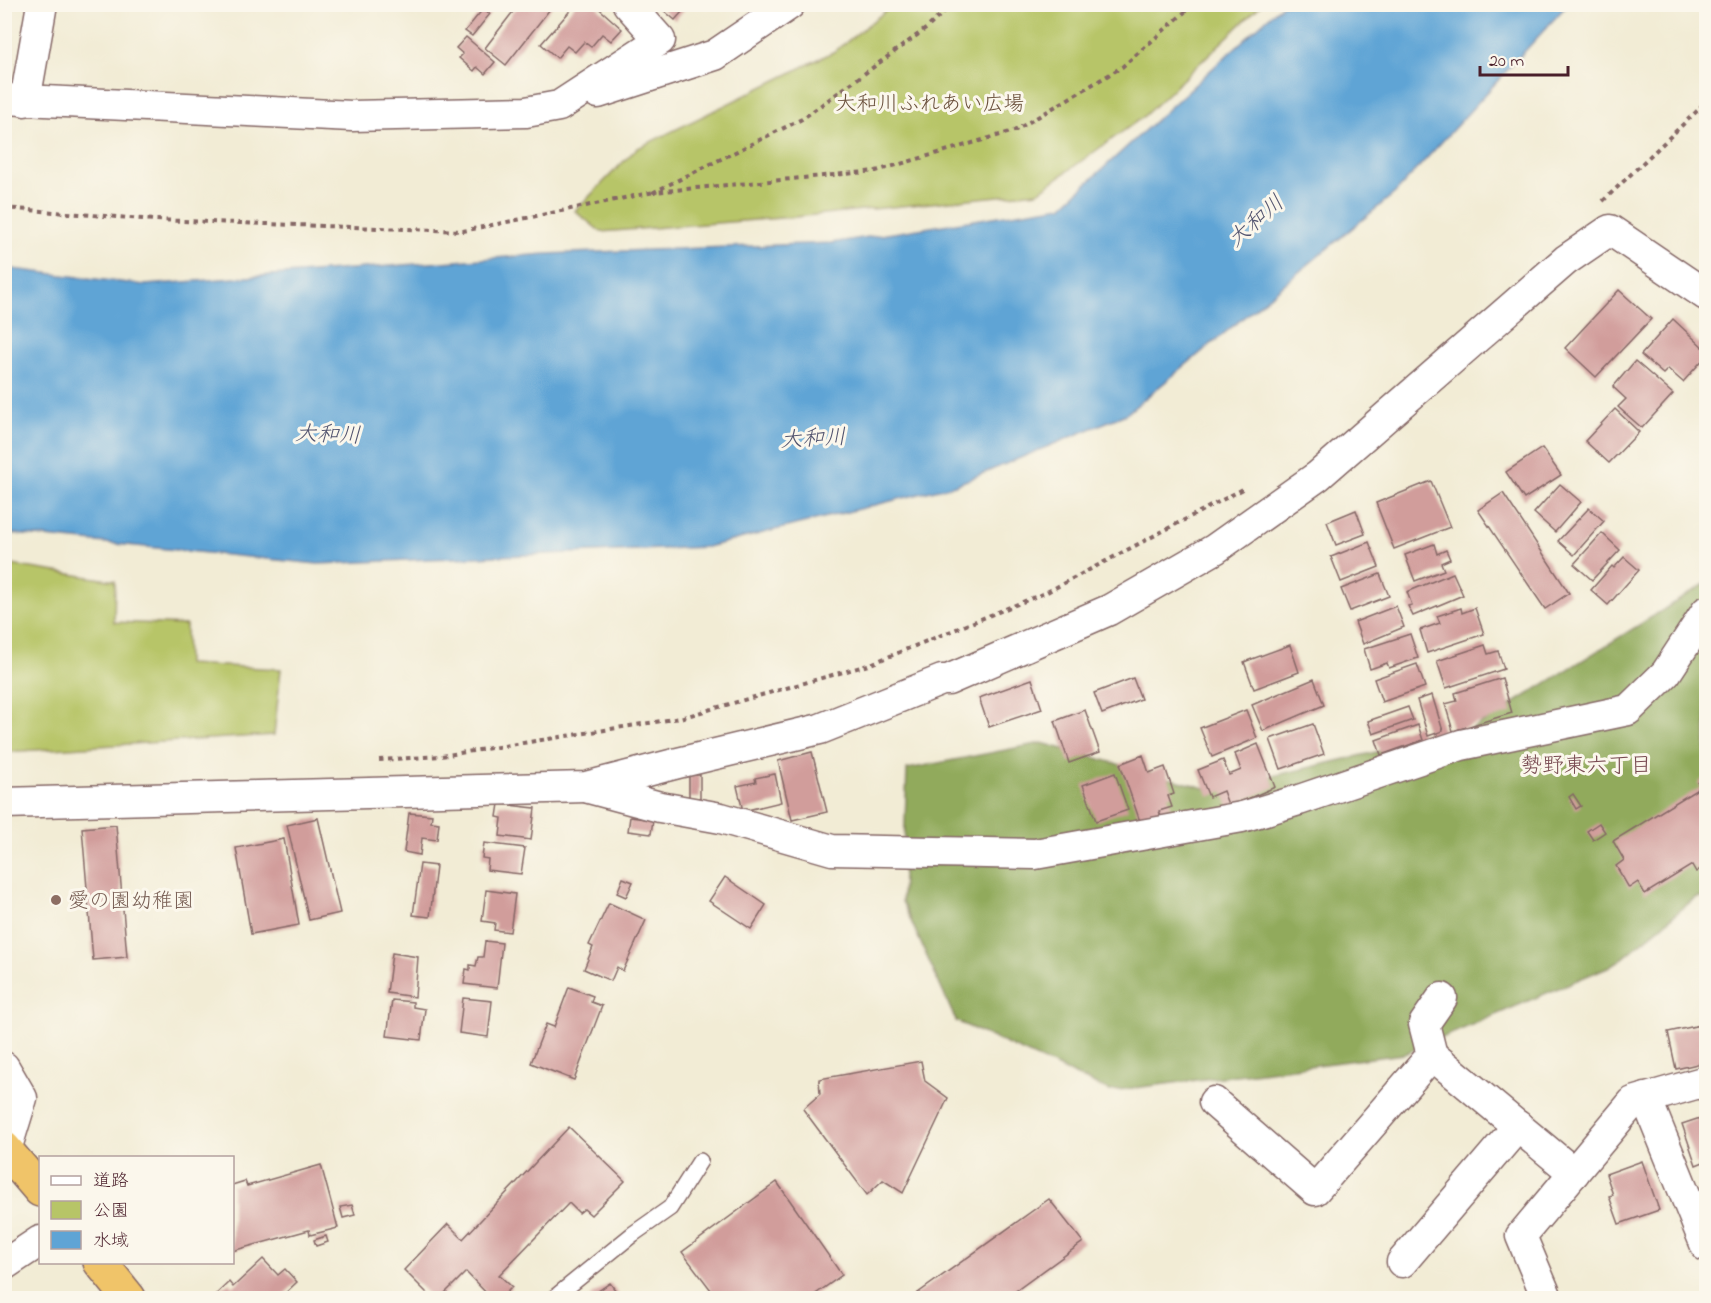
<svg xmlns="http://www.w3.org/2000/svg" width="1711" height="1303" viewBox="0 0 1711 1303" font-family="'Indie Flower','Klee One',sans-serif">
	<rect width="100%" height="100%" fill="#fbf7ec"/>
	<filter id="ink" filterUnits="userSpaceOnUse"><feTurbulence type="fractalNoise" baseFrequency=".0167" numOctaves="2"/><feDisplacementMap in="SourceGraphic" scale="12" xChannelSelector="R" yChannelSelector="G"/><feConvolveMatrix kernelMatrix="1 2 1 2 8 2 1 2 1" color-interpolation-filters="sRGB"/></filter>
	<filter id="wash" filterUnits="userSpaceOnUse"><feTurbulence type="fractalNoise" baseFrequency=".008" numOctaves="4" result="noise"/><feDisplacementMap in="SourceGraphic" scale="24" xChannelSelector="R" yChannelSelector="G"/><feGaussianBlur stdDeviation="1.35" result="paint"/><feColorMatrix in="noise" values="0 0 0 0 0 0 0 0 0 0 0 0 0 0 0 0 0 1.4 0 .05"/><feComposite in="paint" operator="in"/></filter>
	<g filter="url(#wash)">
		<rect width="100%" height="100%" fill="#f2ecd5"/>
		<!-- green -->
		<g fill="#b7c567" stroke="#807249" stroke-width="1.5">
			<path d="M893,5h368l-118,112 -105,75 -243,25 -194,15 -26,-21 61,-62 199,-98z"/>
			<path d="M5,564l110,17 -1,41 72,3 1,39 94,5 -7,66 -269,17z"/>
		</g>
		<!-- forest -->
		<path fill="#91aa5c" stroke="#6e6444" stroke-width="1.5" d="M1706,583v313l-11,2 -78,65 -213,91 -294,37 -154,-70 -54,-120 5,-132 135,-26 170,47 259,-60z"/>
		<!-- water -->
		<path fill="#5fa4d5" stroke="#546280" stroke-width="1.5" d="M1283,4l284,1 -172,188 -269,221 -171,71 -248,62 -389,17 -313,-31v-265l140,17 400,-31 286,-11 231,-37z"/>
		<g id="blocks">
			<!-- building -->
			<g fill="#d19d9b">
				<path d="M519,4h35l-48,61 -21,-17z"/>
				<path d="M576,4h18l28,25 -11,12 -9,-7 -11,13 -7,-5 -9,10 -8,-6 -10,12 -16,-14z"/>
				<path d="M656,4h33l-14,16z"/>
				<path d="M483,9l7,5 -18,22 -7,-5z"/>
				<path d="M466,37l29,25 -10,12 -8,-7 -3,4 -15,-13 4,-4 -7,-6z"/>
				<path d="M1619,290l32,29 -55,58 -31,-29z"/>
				<path d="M1673,319l33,31v6l-23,26 -15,-13 -5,5 -22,-19z"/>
				<path d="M1635,361l38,33 -31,34 -24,-21 8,-8 -13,-12z"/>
				<path d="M1615,409l24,23 -30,31 -24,-22z"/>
				<path d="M1542,448l19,27 -37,24 -18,-27z"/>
				<path d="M1431,481l19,46 -56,22 -18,-46z"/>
				<path d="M1560,484l21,18 -26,30 -21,-19z"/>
				<path d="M1503,493l66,100 -24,16 -67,-99z"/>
				<path d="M1589,508l15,13 -30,34 -16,-14z"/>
				<path d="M1356,510l9,24 -29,11 -9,-23z"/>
				<path d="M1602,533l18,17 -28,30 -18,-16z"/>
				<path d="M1369,542l10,25 -38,15 -10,-25z"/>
				<path d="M1434,544l3,10 9,-4 4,9 -9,4 3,7 -29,11 -10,-26z"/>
				<path d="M1624,557l15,13 -31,35 -17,-15 21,-24 2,2z"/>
				<path d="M1453,573l10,22 -50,21 -5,-10 4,-1 -5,-13z"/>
				<path d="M1380,574l9,22 -39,15 -9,-22z"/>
				<path d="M1396,606l8,21 -41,17 -8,-22z"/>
				<path d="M1461,608l1,5 13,-5 9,26 -57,19 -7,-23 20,-7 -3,-7z"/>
				<path d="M1410,634l8,24 -29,10 -2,-5 -17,6 -6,-20z"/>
				<path d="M1290,645l9,27 -45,17 -10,-27z"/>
				<path d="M1485,645l3,9 10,-3 6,18 -58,19 -9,-27z"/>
				<path d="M1417,664l8,23 -43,15 -8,-23z"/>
				<path d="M1133,678l8,21 -39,15 -8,-21z"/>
				<path d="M1502,678l10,35 -59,18 -8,-27 12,-3 -2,-8z"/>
				<path d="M1032,679l10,30 -53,18 -10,-29z"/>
				<path d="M1314,679l10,26 -61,26 -11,-26z"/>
				<path d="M1432,695l11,36 -15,5 -11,-36z"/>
				<path d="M1408,707l5,13 -40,14 -5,-13z"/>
				<path d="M1085,710l15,42 -31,11 -14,-42z"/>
				<path d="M1246,710l11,28 -45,19 -12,-29z"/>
				<path d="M1313,724l11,30 -43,15 -11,-30z"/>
				<path d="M1418,725l5,15 -42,15 -5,-15z"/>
				<path d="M1258,744l17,43 -46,20 -6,-16 -14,6 -11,-27 25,-10 6,15 12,-5 -6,-16z"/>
				<path d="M812,752l15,60 -35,8 -14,-59z"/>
				<path d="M1143,755l6,18 16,-6 9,27 -6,2 4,11 -13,4 4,11 -20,8 -23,-66z"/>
				<path d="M1115,773l13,37 -32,11 -13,-36z"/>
				<path d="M775,774l6,28 -38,9 -6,-25 19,-4 -1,-4z"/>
				<rect x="689" y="775" width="11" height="23"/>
				<path d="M1706,777v88l-10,7 -4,-7 -47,29 -7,-12 -9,6 -13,-22 8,-6 -11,-19 88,-54 -3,-4z"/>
				<path d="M1573,794l8,12 -5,3 -7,-12z"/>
				<path d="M499,804l36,4 -4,32 -31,-4 2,-18 -5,-1z"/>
				<path d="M409,813l23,2 -1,7 8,1 -2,17 -15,-2 -2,17 -16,-3z"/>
				<path d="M630,817l23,3 -2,14 -23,-3z"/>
				<path d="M318,818l22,95 -31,7 -22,-95z"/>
				<path d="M1599,823l6,9 -12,8 -6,-9z"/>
				<path d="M116,825l11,132 -34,3 -11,-132z"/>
				<path d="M284,839l15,86 -48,9 -15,-86z"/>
				<path d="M484,843l41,5 -4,26 -34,-4 1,-11 -6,-1z"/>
				<path d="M420,864l16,2 -6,51 -17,-2z"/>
				<path d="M725,877l41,28 -15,24 -42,-28z"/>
				<path d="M623,878l10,4 -7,15 -9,-4z"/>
				<path d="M486,890l29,4 -5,38 -16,-2 1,-7 -13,-2z"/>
				<path d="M609,903l37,17 -23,51 -6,-4 -6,14 -27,-12 9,-22 -4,-2z"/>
				<path d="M485,941l17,2 -5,45 -33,-4 2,-15 4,1v-5l6,1 2,-9h5z"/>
				<path d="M392,953l26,4 -3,40 -28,-4z"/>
				<path d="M569,987l24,9 -2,6 11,4 -28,74 -43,-17 15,-39 8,3z"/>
				<path d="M463,998l29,3 -4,36 -29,-4z"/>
				<path d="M392,1000l21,2v5l12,2 -4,31 -34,-4z"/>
				<path d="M1705,1024l1,38 -30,7 -8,-37z"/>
				<path d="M921,1061l4,20 23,17 -45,95 -20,-13 -16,15 -64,-86 17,-15 -1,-15z"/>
				<path d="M1706,1116v45l-10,4 -14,-41z"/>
				<path d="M569,1127l56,54 -34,34 -7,-6 -5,4 -10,-10 -70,72 13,12 -11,11h-10l-25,-26 -26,26h-8l-28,-28 44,-46 15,15z"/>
				<path d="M1642,1161l17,49 -40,14 -10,-28 4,-1 -7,-21z"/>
				<path d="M321,1165l17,63 -28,7 -1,-5 -77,21v-66l13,-4 2,5z"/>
				<path d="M777,1182l65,93 -32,23h-111l12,-8 -29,-38z"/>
				<path d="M1049,1199l34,43 -77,56h-95z"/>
				<path d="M352,1205l3,10 -12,3 -3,-11z"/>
				<path d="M326,1236l2,6 -12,4 -2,-6z"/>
				<path d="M263,1259l15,16 7,-6 12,13 -17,16h-68l17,-16 4,5z"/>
				<path d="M610,1283l11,15h-33z"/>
			</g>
		</g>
	</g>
	<g filter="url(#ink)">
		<use href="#blocks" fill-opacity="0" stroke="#856766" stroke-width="1.5"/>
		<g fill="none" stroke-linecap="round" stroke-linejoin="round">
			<!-- lane casing -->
			<g stroke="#856766" stroke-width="18">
				<path id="lane" d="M554,1298l79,-64 37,-26 30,-47"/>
			</g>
			<!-- street casing -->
			<g stroke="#856766" stroke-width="33">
				<g id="street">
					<path d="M598,93l117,-38 75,-51"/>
					<path d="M4,99l348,17 174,-4 33,-6 101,-66 -32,-36"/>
					<path d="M25,101l17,-97"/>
					<path d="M589,788l71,19 61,11 111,32 203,4 207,-37 57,-17 162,-55 167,-35 38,-37 40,-61"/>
					<path d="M4,803l582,-16 92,-24 142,-34 122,-49h6l161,-70 106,-61 103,-73 248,-216 44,-30 96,65"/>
					<path d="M1432,1055l-8,-31 18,-26"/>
					<path d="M4,1067l18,31 -16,52"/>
					<path d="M1646,1098l60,148"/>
					<path d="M1214,1102l101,88 117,-135 142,118"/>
					<path d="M1402,1262l116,-136"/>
					<path d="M4,1265l36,-24"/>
					<path d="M1547,1298l-26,-62 112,-134 73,-21"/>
				</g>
			</g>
			<!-- highway casing -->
			<g stroke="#856766" stroke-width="36">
				<g id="highway">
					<path d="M4,1148l36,42"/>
					<path d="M100,1262l29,36"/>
				</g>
			</g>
			<!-- path -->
			<g stroke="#856766" stroke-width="4" stroke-dasharray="4.5 4.5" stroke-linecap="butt">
				<path d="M952,4l-25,24 -125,91 -148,73 222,-21 138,-40 108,-64 72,-63"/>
				<path d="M1603,201l95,-91 8,-10"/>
				<path d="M4,208l151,12 308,11 191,-39"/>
				<path d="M379,760l62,-4 239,-38 188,-53 179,-73 198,-104"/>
			</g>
			<!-- lane -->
			<use href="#lane" stroke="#fff" stroke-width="15"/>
			<!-- street -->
			<use href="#street" stroke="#fff" stroke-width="30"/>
			<!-- highway -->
			<use href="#highway" stroke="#f0c469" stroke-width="33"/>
		</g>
	</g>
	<!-- markers -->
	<circle fill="#8d6e63" stroke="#fbf7ec" stroke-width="2" cx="56" cy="900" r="6"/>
	<g text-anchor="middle" stroke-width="6" stroke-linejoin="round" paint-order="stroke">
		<!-- park labels -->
		<g font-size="21" fill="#6b513d" stroke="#fbf7ec">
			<text x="930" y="110">大和川ふれあい広場</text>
		</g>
		<!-- education labels -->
		<g font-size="21" fill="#785e54" stroke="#fbf7ec" text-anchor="start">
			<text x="68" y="907">愛の園幼稚園</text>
		</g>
		<!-- water labels -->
		<g font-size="22" font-style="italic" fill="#52546f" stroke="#fbf7ec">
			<text transform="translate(1255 220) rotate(-41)" y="8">大和川</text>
			<text transform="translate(328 433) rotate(2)" y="8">大和川</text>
			<text transform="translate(813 437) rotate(-3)" y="8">大和川</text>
		</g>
		<!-- neighbourhood labels -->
		<g font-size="22" fill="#794b52" stroke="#fbf7ec">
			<text x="1586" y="772">勢野東六丁目</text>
		</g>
	</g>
	<!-- margin -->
	<rect width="1711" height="1303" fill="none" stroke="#fbf7ec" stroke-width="24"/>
	<!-- legend -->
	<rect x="39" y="1156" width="195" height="108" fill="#fbf7ec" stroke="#b4a19f" stroke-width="1.5"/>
	<rect x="51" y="1176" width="30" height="9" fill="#ffffff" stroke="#b4a19f" stroke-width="1.5"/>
	<text x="93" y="1186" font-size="18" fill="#4a1f2b">道路</text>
	<rect x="51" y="1201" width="30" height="18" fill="#b7c567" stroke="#b4a19f" stroke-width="1.5"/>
	<text x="93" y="1216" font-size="18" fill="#4a1f2b">公園</text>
	<rect x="51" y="1231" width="30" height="18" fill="#5fa4d5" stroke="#b4a19f" stroke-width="1.5"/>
	<text x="93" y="1246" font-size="18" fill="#4a1f2b">水域</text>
	<!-- scale -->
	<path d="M1480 66v9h88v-9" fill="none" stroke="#4a1f2b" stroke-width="3"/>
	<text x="1489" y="66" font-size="18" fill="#4a1f2b" stroke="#fbf7ec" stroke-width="4.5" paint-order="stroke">20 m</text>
</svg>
